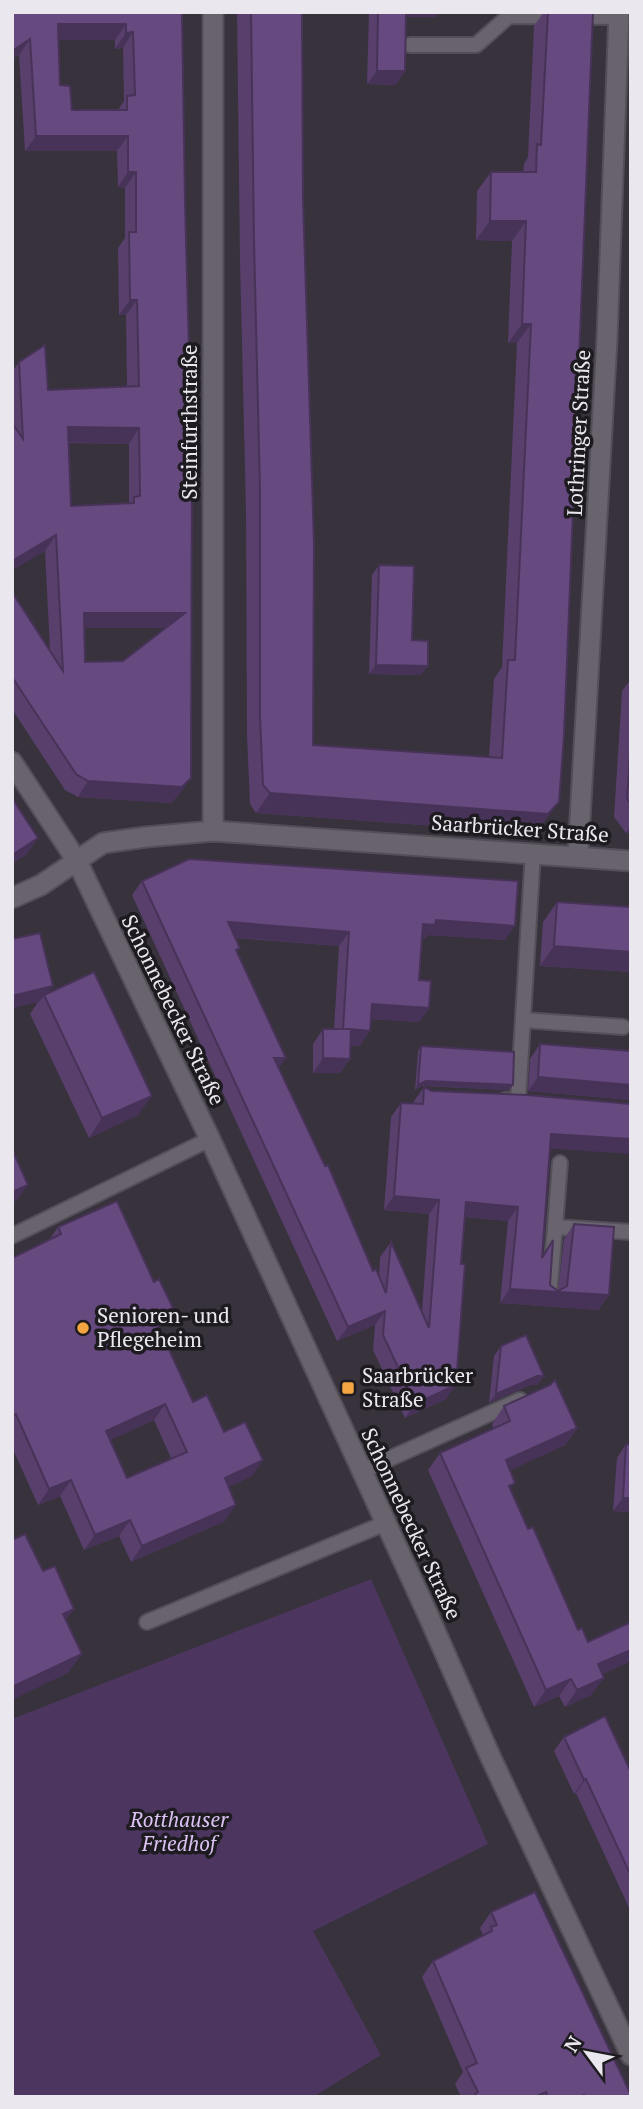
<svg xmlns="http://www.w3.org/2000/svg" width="643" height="2109" viewBox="0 0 643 2109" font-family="'PT Serif',serif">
	<rect width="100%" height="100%" fill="#37323c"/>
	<!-- green -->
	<path fill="#4c365f" d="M371,1579l117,265 -175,87 68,124 -68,42h-301v-378z"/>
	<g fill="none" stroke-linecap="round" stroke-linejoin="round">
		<!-- service casing -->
		<g stroke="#534f58" stroke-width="18">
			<g id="service">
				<path d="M410,45h66l33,-29 110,1"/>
				<path d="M523,1020l100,7"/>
				<path d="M505,1100h13l15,-248"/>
				<path d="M560,1163l-5,64 76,5"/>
				<path d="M12,1236l198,-97"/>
				<path d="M549,1296l6,-69"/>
				<path d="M362,1471l158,-71"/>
				<path d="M147,1622l239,-99"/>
			</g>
		</g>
		<!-- minor casing -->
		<g stroke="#534f58" stroke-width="23">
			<g id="minor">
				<path d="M213,12v819"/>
				<path d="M12,762l65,99 133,278 219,478 62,141 140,297"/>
				<path d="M578,855l29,-516 12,-327"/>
				<path d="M12,898l29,-13 62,-42 43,-6 67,-6 418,30"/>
			</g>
		</g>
		<!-- service -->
		<use href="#service" stroke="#69636e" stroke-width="14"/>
		<!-- minor -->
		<use href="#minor" stroke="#69636e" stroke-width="19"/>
	</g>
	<!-- wall -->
	<g fill="#583f6c" fill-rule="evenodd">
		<path d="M12,12h170l9,766 -11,15 -9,10 -93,-6 -13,-7 -53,-81v-117l38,59 -5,-100 -33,19v-198l7,-10 29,28 79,-4 -1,-71h-7l-1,-67 7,-10v-50l-7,-1 -1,-36h-92l-6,-96zM58,40h57v9l8,-1 1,53 -6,9h-46l-12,-25zM69,443l60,1v60l-58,2zM84,628h81l-42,33 -38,1z"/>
		<path d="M237,12h65l1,186 10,547 176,12 5,-78 8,-12 15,-324h-9l4,-102 -36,-1 1,-49 14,-19h32l1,-8 4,-7 6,-131 10,-14h49l-34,790 -24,31 -279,-20 -6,-9 -3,-68 -1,-225 -6,-250z"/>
		<path d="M369,12h70l-4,5h-29l-10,68 -29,-1z"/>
		<path d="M379,565l33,75 9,35 -52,-1 3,-99z"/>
		<path d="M631,679v154h-5l-12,-16 8,-126z"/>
		<path d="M142,881l363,59 -77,-5 -3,4h-3l-3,41 10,28 -10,14 -48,-3 -11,27 -10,-1v14l-10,14h-27v-29l10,-15h11l5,-83 -104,-8 5,10 -3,4 42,116 94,203 6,6 1,-20 11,-15 31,69 7,-97 -45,-4 7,-93 10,-14h13v-2l10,-14 126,62 -8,107 11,-16 -3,45 8,6 6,-52 10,-15 35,71 -11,15 -98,-7 8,-82 -44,-4 -18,182 -41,19 -32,-68 2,-25 -38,16 -205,-446z"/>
		<path d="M557,902l74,5v65l-91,-6 3,-44z"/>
		<path d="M48,993l90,122 -49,23 -59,-124 8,-12 -26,6z"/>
		<path d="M540,1044l91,7v49l-103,-9 2,-32z"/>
		<path d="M421,1046l92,39 -4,5 -87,-4 -7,4 3,-39z"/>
		<path d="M58,1227l96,55 19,26 -11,16 -4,2 35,76 31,30 28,44 -24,11 -3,34 -94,41 -12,-26 -35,14 -24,-54 -22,9 -26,-58v-189l37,-18zM154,1420l17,38 -44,20 -17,-38z"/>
		<path d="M501,1346l43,30 -7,9h-7l-41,18 5,-47z"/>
		<path d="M504,1406l73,22 -12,17 -55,25 1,19 17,40 50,101 10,12 43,-20v39l-29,13 -11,21 -26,12 -6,-11 -25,11 -106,-237 12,-17 54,-24 -2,-5z"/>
		<path d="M626,1444l5,1v67l-18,-1 4,-53z"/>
		<path d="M564,1737l67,35v140l-55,-119 -2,1 -20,-43z"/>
		<path d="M491,1912l140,185h-170l-6,-13 8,-12 -41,-95 11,-16 50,-26 -3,-7z"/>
	</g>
	<!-- shaded-wall -->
	<g fill="#473358">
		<path d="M400,12h39l-4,5h-38z"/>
		<path d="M58,24h68l-11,16h-68z"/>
		<path d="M133,32l-10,16 -8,1 11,-16z"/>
		<path d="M30,39l-11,16 -7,4v-8z"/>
		<path d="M377,71h28l-9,14 -29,-1z"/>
		<path d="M36,136h92l-11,15h-92z"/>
		<path d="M128,172h8l-11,16 -7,-1z"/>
		<path d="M490,221h36l-14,20 -36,-1z"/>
		<path d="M130,300h7l-11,15h-7z"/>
		<path d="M522,324h9l-14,19h-9z"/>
		<path d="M68,427l71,1 -10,16 -72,-2z"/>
		<path d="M56,535l-11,16 -33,19v-9z"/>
		<path d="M84,613h101l-11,15h-101z"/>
		<path d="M376,665l52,1 -7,9 -52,-1z"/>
		<path d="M191,778l-11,15 -9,10 -93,-6 10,-16z"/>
		<path d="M270,793l289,9 -24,31 -279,-20z"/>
		<path d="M631,826v7h-5z"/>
		<path d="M38,838l-11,16 -15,10v-9z"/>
		<path d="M436,920l79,6 -10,14 -77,-5 -3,4h-12l10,-15z"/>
		<path d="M228,922l121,10 -10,14 -121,-10z"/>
		<path d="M554,946l77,6v20l-91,-6z"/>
		<path d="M53,986l-8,11 -1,-2 -5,7 -27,6v-12z"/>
		<path d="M372,1004l57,4 -10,14 -57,-3z"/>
		<path d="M351,1029l19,2 -10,15 -19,-2z"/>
		<path d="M274,1058h12l-10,14z"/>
		<path d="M323,1058l27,1 -10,14h-27z"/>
		<path d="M538,1077l93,8v15l-103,-9z"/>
		<path d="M426,1081l87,4 -4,5 -87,-4 -7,4 3,-5z"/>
		<path d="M152,1096l-14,19 -49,23 13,-20z"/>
		<path d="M551,1134l80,5v15l-90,-6z"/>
		<path d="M28,1185l-11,15 -5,3v-11z"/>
		<path d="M394,1196l45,4 -10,14 -45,-4z"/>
		<path d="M466,1202l52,5 -10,14 -53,-5z"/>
		<path d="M510,1289l99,6 -11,15 -98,-7z"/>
		<path d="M173,1308l-11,16 -19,9 11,-16z"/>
		<path d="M385,1311l-10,14 -38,16 11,-14z"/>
		<path d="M537,1376h7l-7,9h-7l-41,18 7,-9z"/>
		<path d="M456,1385l-10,14 -41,19 10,-14z"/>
		<path d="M165,1404l-11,16 -59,27 11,-16z"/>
		<path d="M577,1428l-12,17 -71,33 12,-18z"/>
		<path d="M263,1460l-11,16 -38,18 11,-16z"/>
		<path d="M71,1480l-11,16 -22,9 11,-16z"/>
		<path d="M623,1498h8v14l-18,-1z"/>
		<path d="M236,1505l-11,16 -94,41 11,-16z"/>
		<path d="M130,1520l-11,16 -35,14 11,-15z"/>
		<path d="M74,1609l-13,19 2,-14z"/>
		<path d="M631,1650v11l-45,21 12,-18z"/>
		<path d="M82,1654l-14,19 -56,27v-13z"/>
		<path d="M604,1678l-13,17 -26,12 12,-17z"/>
		<path d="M571,1679l-12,17 -25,11 12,-17z"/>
		<path d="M586,1779l-10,14 -2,1 10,-14z"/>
	</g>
	<!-- building -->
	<g fill="#66497e" stroke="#473358" stroke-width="2" fill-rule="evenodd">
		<path d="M12,12h170l3,190 7,261 -1,315 -9,9 -94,-6 -12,-7 -64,-97v-85l51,79 -7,-136 -44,26v-138l11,16 -4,-77 26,-17 3,45 91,-4 -2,-86h-7l-1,-68h7v-60h-8v-36h-92l-6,-97 -18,12zM58,24h68v9l7,-1 2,63 -8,1v14h-55l-2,-24 -10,-1zM68,427l71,1 1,68 -6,1v6l-63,3zM84,613h101l-62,48 -38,1z"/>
		<path d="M251,12h51l1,186 11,345 -1,202 189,13 6,-98h7l16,-336h-9l4,-103h-36l1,-49h45l1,-28 4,1 7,-133h45l-29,724 -5,66 -11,12 -278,-21 -7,-8 -3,-68v-226l-6,-250z"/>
		<path d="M378,12h28l-1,59h-28z"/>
		<path d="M379,565l35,1 -2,74 16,1v25l-52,-1z"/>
		<path d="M631,741v62l-4,-4z"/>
		<path d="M12,798l26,40 -26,17z"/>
		<path d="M189,859l329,22 -3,45 -79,-6 -1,5 -12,-1 -4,56 12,1 -2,27 -57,-4 -2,27 -19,-2 -1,30 -27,-1v-29h28h-8l6,-97 -121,-10 12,26 -4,2 50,108h-12l51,108 3,-1 45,106 3,-2 10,24 5,-51 38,86 10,-128 -45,-4 7,-93 22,1 1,-17 8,4 95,4 104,9v35l-80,-5 -9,124 11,-18 -3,45 8,6 9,-5 7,-62 40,3 -5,68 -99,-6 8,-82 -52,-5 -5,62h4l-9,121 -41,19 -32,-69 2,-24 -37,16 -206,-446z"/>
		<path d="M557,902l74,5v45l-77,-6z"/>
		<path d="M40,933l13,53 -41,10v-57z"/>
		<path d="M94,972l58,124 -50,22 -58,-123z"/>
		<path d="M540,1044l91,7v34l-93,-8z"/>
		<path d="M421,1046l93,6 -1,33 -87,-4 -8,4z"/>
		<path d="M12,1149l16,36 -16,7z"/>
		<path d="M117,1201l37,81 5,-3 14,29 -19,9 39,85 14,-7 17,37 21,-10 18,38 -38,18 11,27 -94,41 -12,-26 -35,15 -24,-55 -22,9 -33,-75 -4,2v-158l49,-24 -3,-7zM165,1404l22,48 -60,26 -21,-47z"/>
		<path d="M526,1335l18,41h-7l-41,18 5,-48z"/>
		<path d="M555,1380l22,48 -71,32 9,23 -6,3 19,43 5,-2 45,103 4,-2 6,14 43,-20v28l-33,14 6,14 -27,12 -6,-11 -25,11 -106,-237 70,-32 -6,-15 46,-21z"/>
		<path d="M626,1444l5,1v53h-8z"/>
		<path d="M25,1534l18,37 12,-5 19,43 -11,5 19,40 -70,33v-147z"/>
		<path d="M605,1716l26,56v104l-45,-97 -2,1 -20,-43z"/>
		<path d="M535,1892l96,203v2h-46l-1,-2 -5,2h-31l-2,-5 -11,5h-59l-1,-3 3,-2 -12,-24 11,-5 -44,-102 59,-30 -1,-4 6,-2 -6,-13z"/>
	</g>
	<!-- markers -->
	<g fill="#f2a541" stroke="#1d1b1f" stroke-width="2.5">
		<circle cx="83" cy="1328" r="7"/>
		<rect x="341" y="1381" width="14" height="14" rx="3.5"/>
	</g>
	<g text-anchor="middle" stroke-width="7" stroke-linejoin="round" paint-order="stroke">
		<!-- street labels -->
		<g font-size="21" fill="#eae7ee" stroke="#1d1b1f">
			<text transform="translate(190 422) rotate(-90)" y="7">Steinfurthstraße</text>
			<text transform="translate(579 433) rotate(-87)" y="7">Lothringer Straße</text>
			<text transform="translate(520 829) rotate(4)" y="7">Saarbrücker Straße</text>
			<text transform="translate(173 1010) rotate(64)" y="7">Schonnebecker Straße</text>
			<text transform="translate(411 1524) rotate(65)" y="7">Schonnebecker Straße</text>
		</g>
		<!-- poi labels -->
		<g font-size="21" fill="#eae7ee" stroke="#1d1b1f" text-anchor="start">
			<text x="97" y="1323">Senioren- und<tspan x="97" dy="24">Pflegeheim</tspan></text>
			<text x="362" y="1383">Saarbrücker<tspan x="362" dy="24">Straße</tspan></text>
		</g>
		<!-- park labels -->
		<g font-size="21" font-style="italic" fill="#dcc3f4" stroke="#1d1b1f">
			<text x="179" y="1827">Rotthauser<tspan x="179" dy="24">Friedhof</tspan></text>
		</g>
	</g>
	<!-- border -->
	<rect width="643" height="2109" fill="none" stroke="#eae7ee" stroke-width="28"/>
	<!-- north arrow -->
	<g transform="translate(587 2053) rotate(302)" stroke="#1d1b1f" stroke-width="5" paint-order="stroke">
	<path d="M0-5L12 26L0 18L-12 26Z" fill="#eae7ee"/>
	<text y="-10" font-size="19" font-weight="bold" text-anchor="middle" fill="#eae7ee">N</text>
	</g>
</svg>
